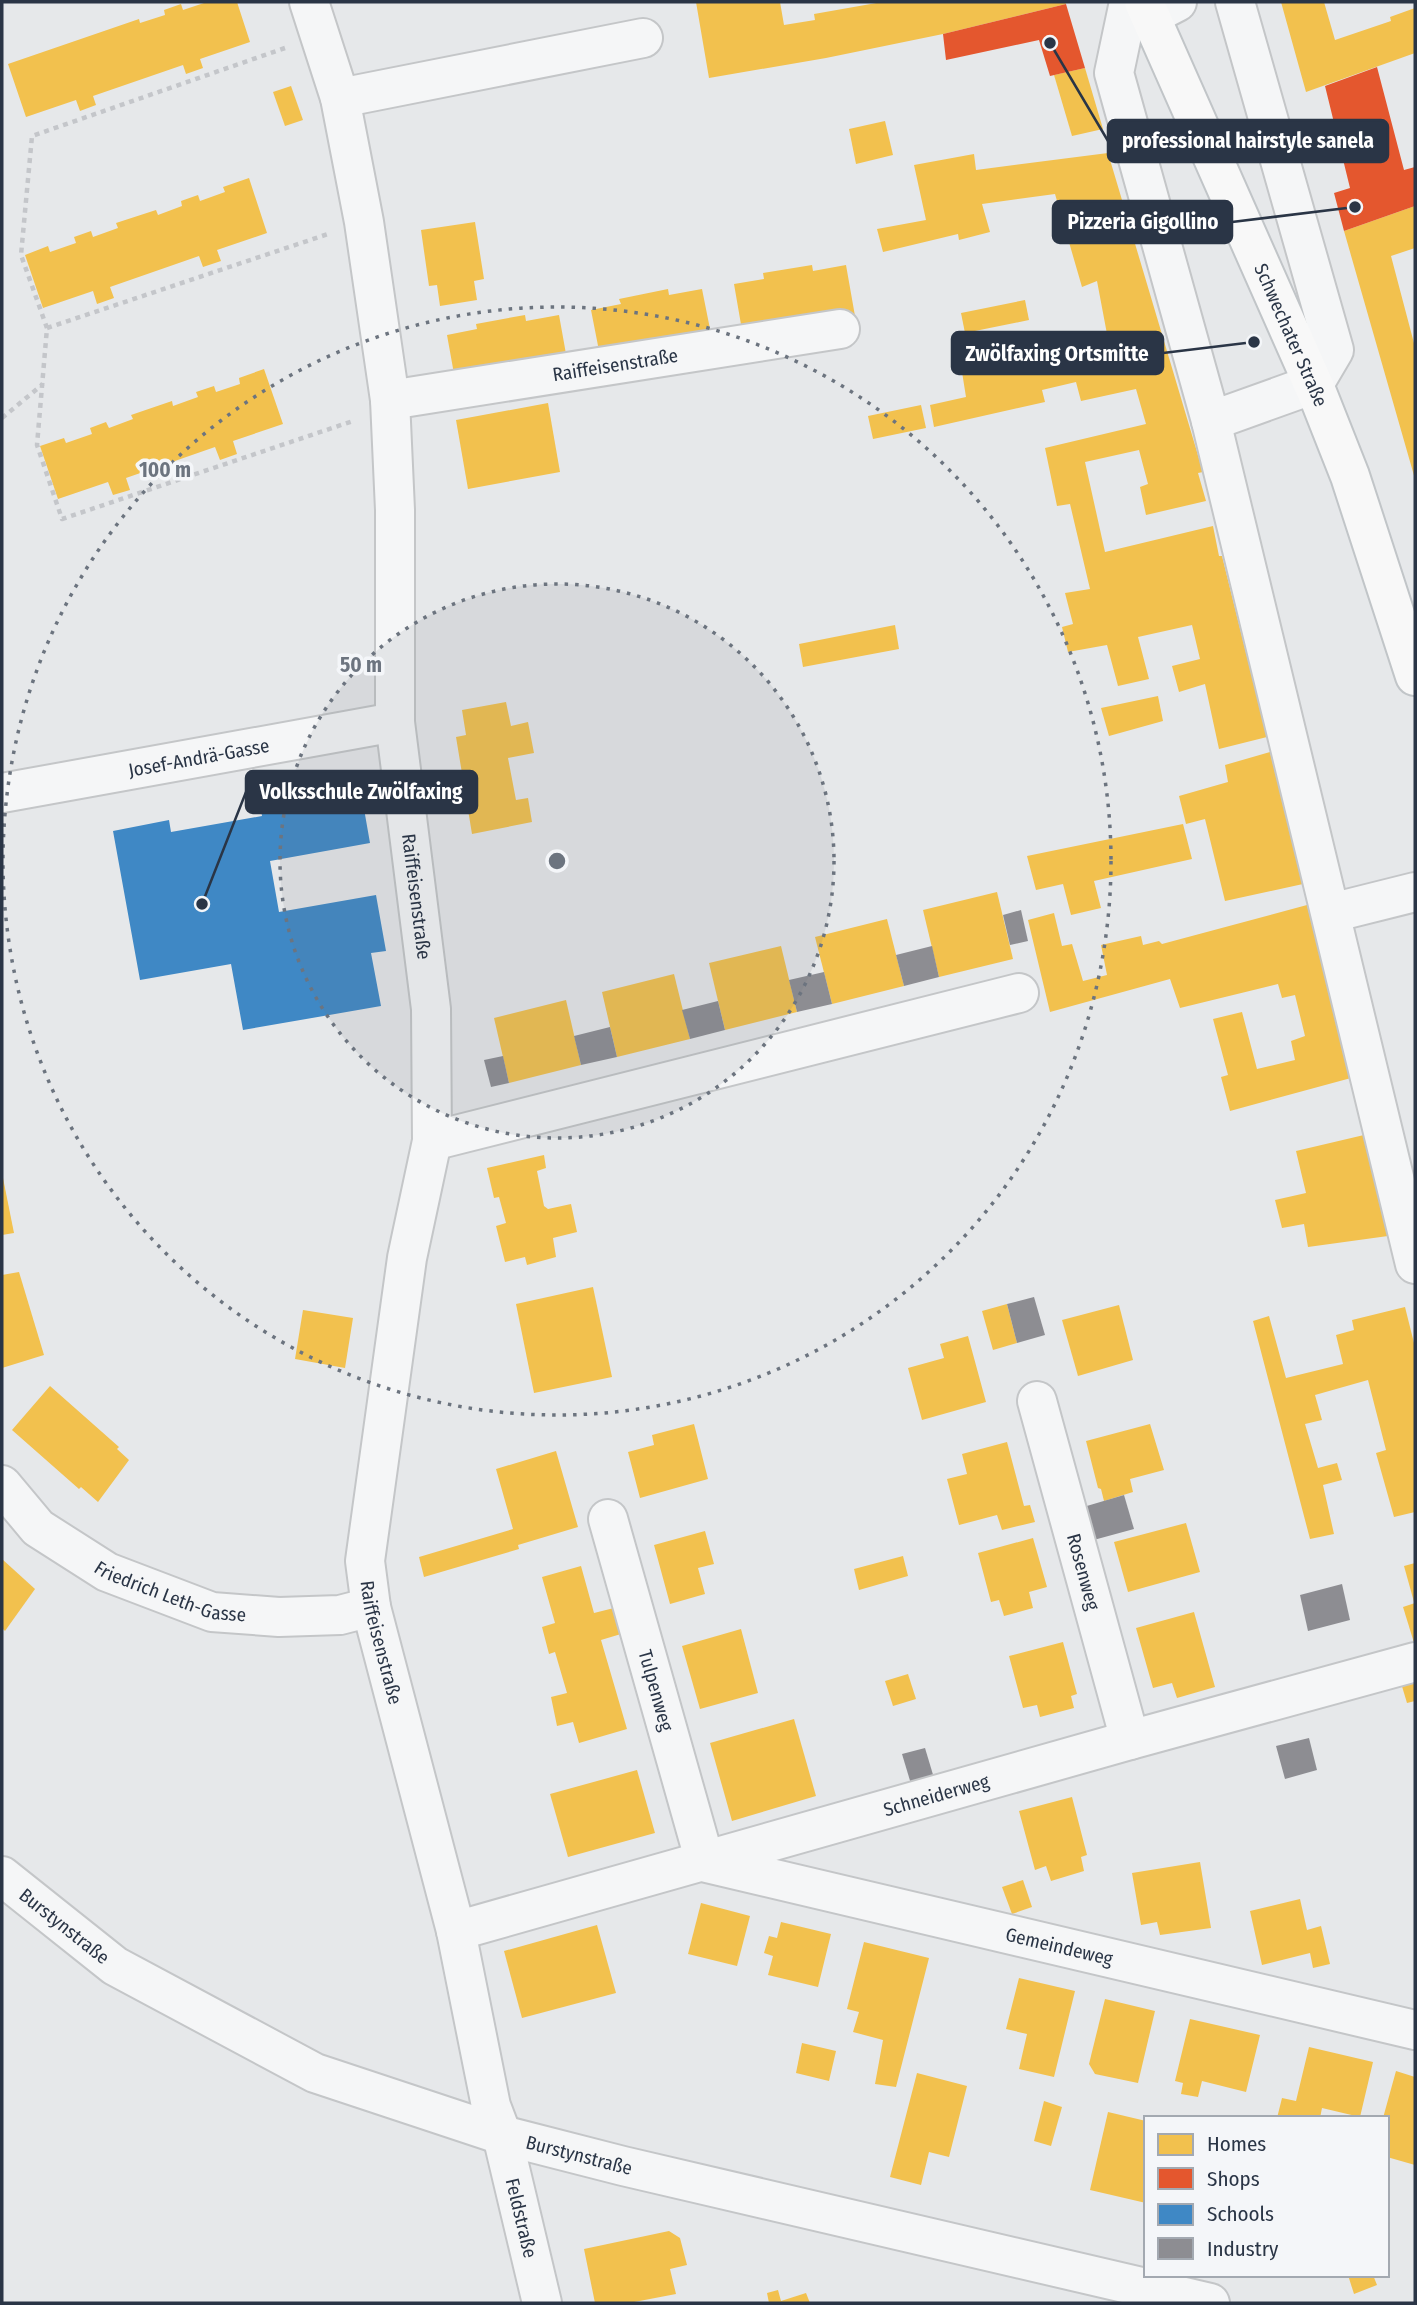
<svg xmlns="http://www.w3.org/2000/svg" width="1417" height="2305" viewBox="0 0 1417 2305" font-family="'Fira Sans Condensed',sans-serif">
	<rect width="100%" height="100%" fill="#e6e8ea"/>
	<!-- homes -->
	<g fill="#f2c14e">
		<path d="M207,2h30l13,40 -50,17 3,9 -17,6 -3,-9 -90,31 3,9 -16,6 -4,-11 -50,17 -18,-53 131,-45 1,4 25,-8 -1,-5 17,-6 2,6z"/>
		<path d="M696,2h84l4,23 31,-5 -1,-6 68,-12h183l1,2 -123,30 -117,24 -117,20z"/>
		<path d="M1281,2h43l11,38 56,-19 -1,-4 25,-9v45l-109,39z"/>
		<path d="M1085,68l18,61 -31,7 -18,-61z"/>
		<path d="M291,86l12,34 -18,6 -12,-34z"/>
		<path d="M885,121l8,34 -37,9 -7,-35z"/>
		<path d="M1108,153l95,319 -5,1 8,28 -60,14 -6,-28 8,-3 -9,-34 -54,12 20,90 108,-26 6,30h3l45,181 -48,12 -14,-65 -26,8 -7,-26 28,-7 -8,-34 -54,12 11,42 -31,7 -11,-41 -39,7 -6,-25 11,-3 -8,-31 25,-4 -20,-85 -13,2 -12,-58 101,-24 -10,-35 -55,12 -5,-19 -34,8 3,12 -111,25 -4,-22 36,-8 -4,-25 145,-38 -10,-53 -15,6 -27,-93 -73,10 8,28 -31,8 -1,-6 -75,18 -6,-23 49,-9 -12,-55 60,-11 2,16z"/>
		<path d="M249,178l18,55 -50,17 4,11 -18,6 -4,-11 -89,31 4,11 -17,6 -4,-13 -50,17 -18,-53 23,-9 2,6 26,-9 -2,-6 17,-6 2,6 25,-9 -2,-5 40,-13 2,5 24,-9 -1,-5 17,-6 2,6 25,-9 -2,-5z"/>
		<path d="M1415,206v42l-24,8 24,91v132l-71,-248z"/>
		<path d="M475,222l9,57 -10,2 3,19 -37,6 -3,-21 -8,1 -8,-56z"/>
		<path d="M812,265l1,6 33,-6 9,51 -112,20 -9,-52 30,-5 -1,-6z"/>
		<path d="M668,289l1,6 33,-6 10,50 -111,22 -10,-51 30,-6 -2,-5z"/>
		<path d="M1025,300l4,20 -64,13 -4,-20z"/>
		<path d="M525,315l1,6 33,-6 9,50 -112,20 -9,-50 30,-6 -1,-5z"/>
		<path d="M264,369l19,55 -50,17 4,13 -17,6 -5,-13 -89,31 4,12 -17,5 -5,-13 -50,17 -18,-53 24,-8 2,5 26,-9 -2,-6 16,-6 3,6 24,-9 -2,-4 41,-14 1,5 25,-9 -2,-5 18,-6 2,6 24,-8 -1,-6z"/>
		<path d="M548,403l12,69 -92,17 -12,-69z"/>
		<path d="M921,405l5,23 -53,11 -5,-23z"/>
		<path d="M895,625l4,24 -96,18 -4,-23z"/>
		<path d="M1158,696l5,25 -54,15 -8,-28z"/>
		<path d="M506,702l5,24 17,-4 6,31 -26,5 8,42 12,-2 4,24 -60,12 -16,-97 10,-2 -4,-25z"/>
		<path d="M1270,752l33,132 -78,17 -20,-82 -19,5 -7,-28 49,-14 -3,-17z"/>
		<path d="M1183,824l9,35 -98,22 7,27 -30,7 -8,-31 -27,6 -9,-34z"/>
		<path d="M997,892l16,67 -74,18 -16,-67z"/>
		<path d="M1307,905l44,173 -121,33 -9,-34 7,-2 -15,-56 29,-7 15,57 38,-9 -4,-19 14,-5 -10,-41 -13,3 -4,-14 -98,24 -10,-29 -120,33 -22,-92 26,-7 8,33 10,-2 11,37 24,-6 -6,-30 40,-9 2,9 16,-4 3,3z"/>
		<path d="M887,919l17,67 -72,18 -17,-67z"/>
		<path d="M781,946l16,66 -72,18 -16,-67z"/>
		<path d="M674,974l16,65 -73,18 -15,-65z"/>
		<path d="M566,1000l15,65 -72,18 -15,-65z"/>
		<path d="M1364,1135l24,101 -80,11 -4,-23 -22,4 -7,-28 31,-7 -10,-42z"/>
		<path d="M544,1155l2,13 -9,3 7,35 4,3 23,-5 6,28 -24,6 3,19 -29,8 -2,-8 -20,5 -9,-36 10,-3 -7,-26 -5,1 -7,-30z"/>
		<path d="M2,1173l12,60 -12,2z"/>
		<path d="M19,1272l25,83 -42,13v-93z"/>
		<path d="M593,1287l19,90 -78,16 -18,-89z"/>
		<path d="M1007,1304l10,39 -24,7 -11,-39z"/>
		<path d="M1119,1305l14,55 -55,16 -16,-56z"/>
		<path d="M1405,1307l10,40v165l-21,5 -18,-64 10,-3 -18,-70 -53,15 7,25 -17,4 13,44 19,-5 5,17 -19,5 11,49 -24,5 -57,-218 16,-5 17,62 57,-14 -7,-29 18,-5 -2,-10z"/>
		<path d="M303,1310l50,8 -8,50 -50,-9z"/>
		<path d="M968,1336l18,66 -64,18 -14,-52 36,-10 -4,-14z"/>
		<path d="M50,1386l69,61 -2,2 12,11 -31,42 -17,-15 -2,2 -67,-59z"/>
		<path d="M694,1424l14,55 -68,19 -12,-46 26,-7 -2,-10z"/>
		<path d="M1150,1424l14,46 -34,9 3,13 -29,9 -3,-12 -3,-1 -12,-47z"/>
		<path d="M1007,1442l17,64 6,-1 5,17 -33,8 -5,-15 -38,10 -12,-46 20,-5 -5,-20z"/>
		<path d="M556,1451l22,76 -60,18 1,4 -95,28 -5,-20 94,-28 -17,-60z"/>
		<path d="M1186,1523l14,49 -72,20 -14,-50z"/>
		<path d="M705,1531l9,33 -16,4 7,26 -35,10 -16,-59z"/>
		<path d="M1033,1538l14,49 -18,5 4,16 -29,8 -5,-16 -8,2 -13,-49z"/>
		<path d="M903,1556l5,20 -49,14 -5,-21z"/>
		<path d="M2,1559l33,30 -30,42 -3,-3z"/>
		<path d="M1415,1563v39h-1l-10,-36z"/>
		<path d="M581,1566l13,47 20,-5 7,26 -20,6 26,89 -48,14 -6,-21 -16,4 -6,-29 16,-4 -12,-41 -6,2 -7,-27 13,-4 -13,-46z"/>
		<path d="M1415,1603v43l-12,-39z"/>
		<path d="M1194,1612l21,75 -38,11 -5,-15 -19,5 -17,-60z"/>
		<path d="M741,1629l17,64 -58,16 -18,-63z"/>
		<path d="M1063,1642l14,52 -6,2 3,12 -34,9 -3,-12 -14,3 -14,-52z"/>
		<path d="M908,1674l8,25 -23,7 -8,-25z"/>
		<path d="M1415,1679v22l-8,2 -6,-20z"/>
		<path d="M794,1719l22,77 -84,25 -22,-78z"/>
		<path d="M637,1770l18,63 -87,24 -18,-63z"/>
		<path d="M1072,1797l15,58 -6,2 3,14 -33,10 -5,-15 -11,4 -16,-59z"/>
		<path d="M1200,1862l11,66 -51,7 -3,-13 -16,3 -9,-52z"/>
		<path d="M1023,1880l9,27 -20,7 -10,-27z"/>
		<path d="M1300,1899l7,31 14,-4 9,38 -17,4 -3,-15 -48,12 -12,-54z"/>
		<path d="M701,1903l49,13 -13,50 -49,-12z"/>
		<path d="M781,1922l50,12 -13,53 -50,-12 5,-19 -9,-3 5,-17 8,2z"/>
		<path d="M597,1925l19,68 -94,25 -18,-67z"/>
		<path d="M864,1942l65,16 -33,129 -21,-3 8,-44 -30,-8 6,-20 -12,-3z"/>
		<path d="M1019,1978l56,13 -21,86 -35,-8 8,-35 -21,-5z"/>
		<path d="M1105,1999l50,12 -17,72 -43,-9 -6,-10z"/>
		<path d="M1190,2019l70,16 -14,57 -44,-11 -4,16 -17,-3 2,-11 -8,-2z"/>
		<path d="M802,2043l34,8 -7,30 -33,-8z"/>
		<path d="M1309,2047l64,15 -13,55 -38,-9 -2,10h-43l5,-20 14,3z"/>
		<path d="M1396,2071l19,6v88l-28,-8v-39h-4z"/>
		<path d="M917,2073l50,13 -18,71 -20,-5 -8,33 -31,-8z"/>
		<path d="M1044,2101l18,6 -11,39 -17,-5z"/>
		<path d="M1108,2112l38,9v82l-56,-13z"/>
		<path d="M669,2231l11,7 7,27 -17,4 6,25 -47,9h-34l-11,-54z"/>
		<path d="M1348,2275h25l4,10 -23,9z"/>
		<path d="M778,2290l3,11 25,-8 4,10h-41l-2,-10z"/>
	</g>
	<!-- shops -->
	<g fill="#e4572e">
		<path d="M1066,4l19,64 -35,8 -11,-36 -93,20 -3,-26z"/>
		<path d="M1377,67l27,103 11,-3v39l-71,25 -10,-38 16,-5 -25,-102z"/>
	</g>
	<!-- schools -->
	<path fill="#3f88c5" d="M360,786l10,57 -100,18 9,51 97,-17 10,56 -15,2 10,53 -138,24 -12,-66 -91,16 -27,-149 56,-11 2,12 91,-16 -2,-12z"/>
	<!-- industry -->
	<g fill="#8d8d92">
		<path d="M1021,910l7,31 -18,4 -7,-30z"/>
		<path d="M932,946l7,31 -35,9 -8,-31z"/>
		<path d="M824,972l8,32 -35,8 -8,-32z"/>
		<path d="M718,1001l7,29 -35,9 -8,-29z"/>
		<path d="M610,1027l7,30 -36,8 -7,-29z"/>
		<path d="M503,1056l6,27 -18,4 -7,-27z"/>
		<path d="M1034,1297l11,38 -28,8 -10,-39z"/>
		<path d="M1124,1495l10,34 -44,12 -10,-33z"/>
		<path d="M1342,1584l8,36 -42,11 -8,-36z"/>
		<path d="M1309,1738l8,32 -32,9 -9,-33z"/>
		<path d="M925,1748l9,30 -23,6 -9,-30z"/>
	</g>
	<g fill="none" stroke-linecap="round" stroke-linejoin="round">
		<!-- minor casing -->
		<g stroke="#c4c6c8" stroke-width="42">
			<g id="minor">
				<path id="s1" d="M309,2l31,96 24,124 26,178 5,110v212l36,287 1,132 -25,117 -42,303 6,46 85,324 35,175 11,29 40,168"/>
				<path d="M1129,2l-15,71 97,348 204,843"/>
				<path d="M1150,16l27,-14"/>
				<path d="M340,98l303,-60"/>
				<path id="s2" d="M390,400l450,-71"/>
				<path d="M1211,421l103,-37 20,-34 -99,-348"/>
				<path id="s3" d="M2,793l393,-71"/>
				<path d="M1331,913l84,-21"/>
				<path d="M432,1141l587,-148"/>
				<path id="s4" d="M1037,1401l93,339"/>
				<path id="s5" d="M2,1485l36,43 69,44 105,40 67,5 61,-2 31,-8"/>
				<path id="s6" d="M608,1519l97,343"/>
				<path id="s7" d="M707,1863l708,167"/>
				<path id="s8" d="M2,1876l113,90 200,107 187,62 121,31 587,137"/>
				<path id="s9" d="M456,1931l674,-191 285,-78"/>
			</g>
		</g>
		<!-- major casing -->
		<g stroke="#c1c5c8" stroke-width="42">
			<g id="major">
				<path id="s10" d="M1144,2l174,393 32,81 65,200"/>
			</g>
		</g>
		<!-- path -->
		<g stroke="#c4c6ca" stroke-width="4.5" stroke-dasharray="5 5" stroke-linecap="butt">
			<path d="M285,48l-253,88 -11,119 26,73 -10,117 25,74 291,-98"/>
			<path d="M47,328l281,-94"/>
			<path d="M2,418l41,-34"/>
		</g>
		<!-- minor -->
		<use href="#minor" stroke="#f5f6f7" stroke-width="38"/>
		<!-- major -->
		<use href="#major" stroke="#f8f8f8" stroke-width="38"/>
	</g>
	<!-- distance rings -->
	<circle cx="557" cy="861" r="277" fill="#6c747f" fill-opacity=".12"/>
	<g fill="none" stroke="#6c747f" stroke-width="3.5" stroke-dasharray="3.5 7">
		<circle cx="557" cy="861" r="277"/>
		<circle cx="557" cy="861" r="554"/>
	</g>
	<g text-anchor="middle" stroke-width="7" stroke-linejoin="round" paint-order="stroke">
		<!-- street labels -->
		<g font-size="19" fill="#2a3546" stroke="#f4f6f9">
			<text dy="7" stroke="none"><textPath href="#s10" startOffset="364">Schwechater Straße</textPath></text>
			<text dy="7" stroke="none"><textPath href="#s2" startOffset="228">Raiffeisenstraße</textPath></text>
			<text dy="7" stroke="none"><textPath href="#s3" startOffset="200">Josef-Andrä-Gasse</textPath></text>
			<text dy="7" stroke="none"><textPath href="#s1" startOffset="905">Raiffeisenstraße</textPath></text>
			<text dy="7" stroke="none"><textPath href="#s4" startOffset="177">Rosenweg</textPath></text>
			<text dy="7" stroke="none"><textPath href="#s5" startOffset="205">Friedrich Leth-Gasse</textPath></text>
			<text dy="7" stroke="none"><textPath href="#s1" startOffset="1659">Raiffeisenstraße</textPath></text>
			<text dy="7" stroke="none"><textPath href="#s6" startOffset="178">Tulpenweg</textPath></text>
			<text dy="7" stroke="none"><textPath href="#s9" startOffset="499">Schneiderweg</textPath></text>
			<text dy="7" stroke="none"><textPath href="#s8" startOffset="80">Burstynstraße</textPath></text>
			<text dy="7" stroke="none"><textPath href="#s7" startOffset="362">Gemeindeweg</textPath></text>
			<text dy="7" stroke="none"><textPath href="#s8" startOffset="648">Burstynstraße</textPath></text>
			<text dy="7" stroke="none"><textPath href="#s1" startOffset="2252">Feldstraße</textPath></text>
		</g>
	</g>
	<circle cx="557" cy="861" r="10" fill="#6c747f" stroke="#f4f6f9" stroke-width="3.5"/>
	<g font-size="21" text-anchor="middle" font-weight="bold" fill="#6c747f" stroke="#f4f6f9" stroke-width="7" stroke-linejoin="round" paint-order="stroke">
		<text x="165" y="477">100 m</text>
		<text x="361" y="672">50 m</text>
	</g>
	<!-- callouts -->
	<path fill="none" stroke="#2a3546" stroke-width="2.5" d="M1050 43L1108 141M1355 207L1232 222M1254 342L1163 353M202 904L246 792"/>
	<g fill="#2a3546" stroke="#f4f6f9" stroke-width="2.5">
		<circle cx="1050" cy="43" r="7"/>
		<circle cx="1355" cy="207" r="7"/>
		<circle cx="1254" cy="342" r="7"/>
		<circle cx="202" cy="904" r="7"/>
	</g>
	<g fill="#2a3546" stroke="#2a3546" stroke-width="2.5">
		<rect x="1108" y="120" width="280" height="42" rx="7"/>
		<rect x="1053" y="201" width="179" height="42" rx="7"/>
		<rect x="952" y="332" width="211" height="42" rx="7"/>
		<rect x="246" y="771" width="231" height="42" rx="7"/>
	</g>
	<g font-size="21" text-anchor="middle" font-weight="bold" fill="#fff">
		<text x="1248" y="148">professional hairstyle sanela</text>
		<text x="1143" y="229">Pizzeria Gigollino</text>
		<text x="1057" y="361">Zwölfaxing Ortsmitte</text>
		<text x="361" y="799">Volksschule Zwölfaxing</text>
	</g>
	<!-- border -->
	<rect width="1417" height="2305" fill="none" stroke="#2a3546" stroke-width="7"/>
	<!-- legend -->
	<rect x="1144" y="2116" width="245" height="161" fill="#f4f6f9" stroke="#a3a9b1" stroke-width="2"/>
	<rect x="1158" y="2134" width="35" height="21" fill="#f2c14e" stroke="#a3a9b1" stroke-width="2"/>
	<text x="1207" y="2151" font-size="21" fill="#2a3546">Homes</text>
	<rect x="1158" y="2168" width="35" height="21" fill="#e4572e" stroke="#a3a9b1" stroke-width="2"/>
	<text x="1207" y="2186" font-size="21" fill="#2a3546">Shops</text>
	<rect x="1158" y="2204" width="35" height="21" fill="#3f88c5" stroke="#a3a9b1" stroke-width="2"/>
	<text x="1207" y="2221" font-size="21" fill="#2a3546">Schools</text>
	<rect x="1158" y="2238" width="35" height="21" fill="#8d8d92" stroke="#a3a9b1" stroke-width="2"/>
	<text x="1207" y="2256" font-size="21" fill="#2a3546">Industry</text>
</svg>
